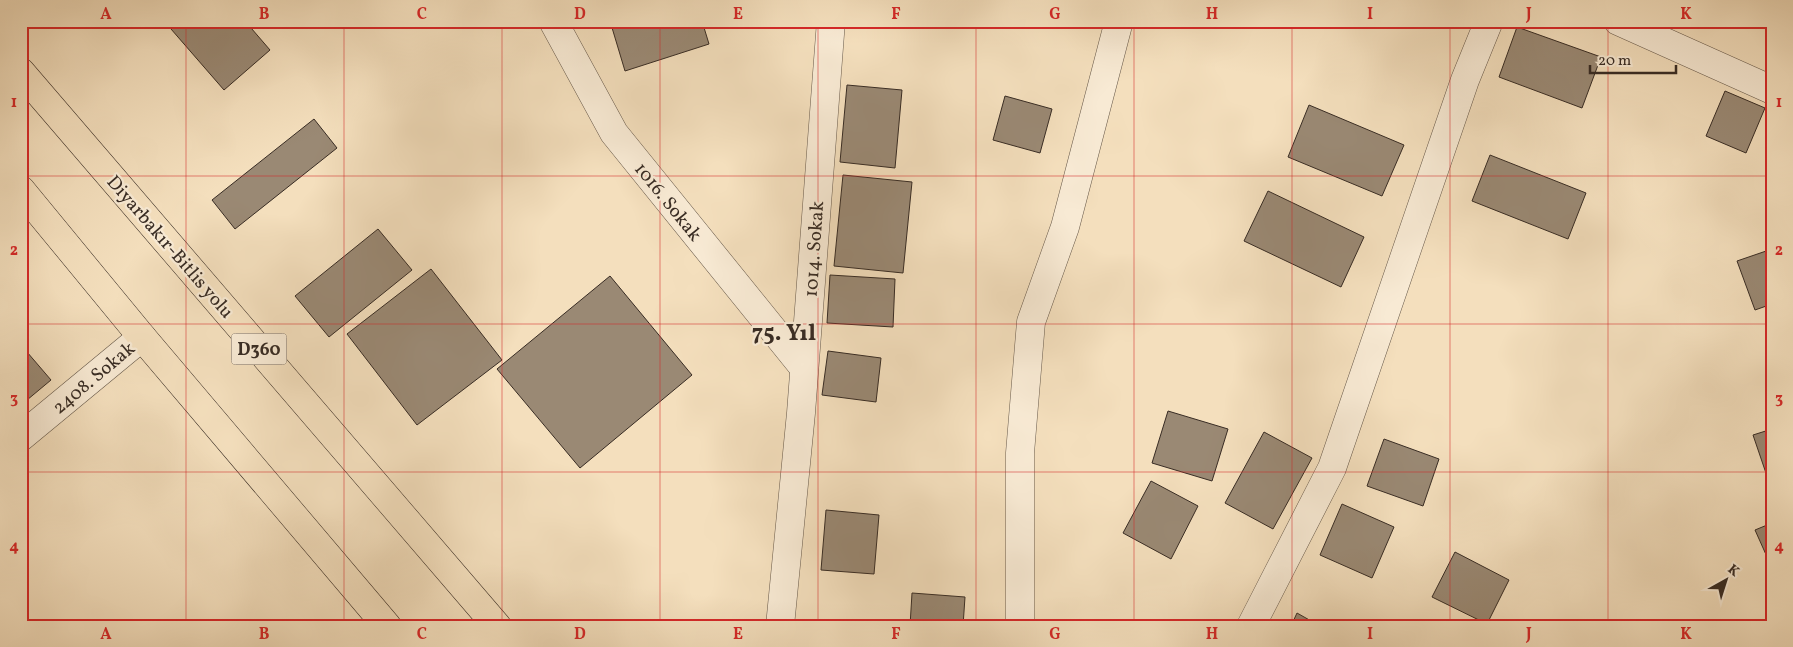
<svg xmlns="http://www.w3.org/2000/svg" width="1793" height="647" viewBox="0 0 1793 647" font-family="Vollkorn,serif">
	<rect width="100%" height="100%" fill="#f4dfbd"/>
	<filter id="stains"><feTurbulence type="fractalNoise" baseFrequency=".004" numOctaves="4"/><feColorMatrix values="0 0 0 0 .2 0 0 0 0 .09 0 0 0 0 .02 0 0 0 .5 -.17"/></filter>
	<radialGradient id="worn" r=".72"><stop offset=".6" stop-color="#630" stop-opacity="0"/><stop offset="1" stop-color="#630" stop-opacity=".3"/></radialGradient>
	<!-- building -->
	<g fill="#9a8974" stroke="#382c24">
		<path d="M180,21h65l25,29 -46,40 -53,-61z"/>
		<path d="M610,21h92l7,23 -84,27z"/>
		<path d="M1517,27l84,30 -19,51 -83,-31z"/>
		<path d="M847,85l55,5 -7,78 -55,-6z"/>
		<path d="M1725,91l40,17 -19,45 -40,-17z"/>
		<path d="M1005,96l47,13 -12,44 -47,-13z"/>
		<path d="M1309,105l95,40 -22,51 -94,-39z"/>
		<path d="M314,119l23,29 -102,81 -23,-29z"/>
		<path d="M1490,155l96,38 -18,46 -96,-38z"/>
		<path d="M843,175l69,7 -9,91 -69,-7z"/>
		<path d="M1268,191l96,46 -23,50 -97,-46z"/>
		<path d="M378,229l34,41 -83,67 -34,-41z"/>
		<path d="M1772,249v55l-17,6 -18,-49z"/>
		<path d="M431,269l71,91 -85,65 -70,-91z"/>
		<path d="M830,275l65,4 -2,48 -66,-4z"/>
		<path d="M610,276l82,99 -112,93 -83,-99z"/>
		<path d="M21,345l30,35 -30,25z"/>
		<path d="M828,351l53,7 -5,44 -54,-7z"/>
		<path d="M1168,411l60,18 -16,52 -60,-18z"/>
		<path d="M1772,429v52l-3,1 -16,-47z"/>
		<path d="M1264,432l48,26 -39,71 -48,-26z"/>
		<path d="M1384,439l55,20 -16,47 -56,-20z"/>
		<path d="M1151,481l47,25 -27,53 -48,-26z"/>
		<path d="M1342,504l52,23 -22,51 -52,-23z"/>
		<path d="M826,510l53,5 -5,59 -53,-4z"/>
		<path d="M1772,523v45l-17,-38z"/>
		<path d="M1455,552l54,28 -22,44 -55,-27z"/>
		<path d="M912,593l53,4 -2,29h-53z"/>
		<path d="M1297,613l23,13h-29z"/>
		<path d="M804,622l36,4h-37z"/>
	</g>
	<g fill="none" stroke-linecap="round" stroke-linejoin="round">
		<!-- minor casing -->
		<g stroke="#67594a" stroke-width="29">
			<g id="minor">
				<path d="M553,21l61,112 190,235"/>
				<path d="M1618,21l154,69"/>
				<path d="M21,437l121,-100"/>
				<path d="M780,626l21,-213 30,-392"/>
				<path d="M1020,626v-173l11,-131 34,-95 54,-206"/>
				<path d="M1251,626l81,-158 133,-388 24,-59"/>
			</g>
		</g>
		<!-- highway casing -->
		<g stroke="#382c24" stroke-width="29">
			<g id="highway">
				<path d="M21,72l476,554"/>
				<path d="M21,190l121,147 245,289"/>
			</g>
		</g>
		<!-- minor -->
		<use href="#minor" stroke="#f8ead4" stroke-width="28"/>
		<!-- highway -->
		<use href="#highway" stroke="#f4dfbd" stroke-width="28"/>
	</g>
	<!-- grid -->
	<path fill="none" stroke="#d62828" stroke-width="1" stroke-opacity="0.55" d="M186,21v605M344,21v605M502,21v605M660,21v605M818,21v605M976,21v605M1134,21v605M1292,21v605M1450,21v605M1608,21v605M21,176h1751M21,324h1751M21,472h1751"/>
	<g text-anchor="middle" stroke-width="4.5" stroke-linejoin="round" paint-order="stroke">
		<!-- shield labels -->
		<rect fill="#f8ead4" stroke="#726559" stroke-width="1" x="231.5" y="333.5" width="55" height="31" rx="4"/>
		<g font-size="18" font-weight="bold" fill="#382c24">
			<text x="259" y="355">D360</text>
		</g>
		<!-- street labels -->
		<g font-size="19" fill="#382c24" stroke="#f8ead4">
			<text transform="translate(669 201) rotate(51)" y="7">1016. Sokak</text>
			<text transform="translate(171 246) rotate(49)" y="7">Diyarbakır-Bitlis yolu</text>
			<text transform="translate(813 249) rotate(-86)" y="7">1014. Sokak</text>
			<text transform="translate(93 377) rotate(-40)" y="7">2408. Sokak</text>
		</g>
		<!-- district labels -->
		<g font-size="24" font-weight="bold" fill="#382c24" stroke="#f8ead4">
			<text x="784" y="340">75. Yıl</text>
		</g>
	</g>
	<!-- margin -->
	<rect width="1793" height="647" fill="none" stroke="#f4dfbd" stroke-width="55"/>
	<!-- north arrow -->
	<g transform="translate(1726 580) rotate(39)" stroke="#f8ead4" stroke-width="4" paint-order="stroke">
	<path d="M0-4L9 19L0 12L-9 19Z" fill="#382c24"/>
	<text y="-8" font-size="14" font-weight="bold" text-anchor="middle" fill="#382c24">K</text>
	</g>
	<!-- scale -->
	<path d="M1590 65v8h86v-8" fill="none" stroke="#382c24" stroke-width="2.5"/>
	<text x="1598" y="65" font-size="15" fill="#382c24" stroke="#f8ead4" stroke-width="4" paint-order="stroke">20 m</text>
	<rect x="28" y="28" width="1738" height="592" fill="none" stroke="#d62828" stroke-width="2"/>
	<g font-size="16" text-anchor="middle" font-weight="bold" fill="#d62828">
		<text x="106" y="19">A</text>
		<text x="264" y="19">B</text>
		<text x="422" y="19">C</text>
		<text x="580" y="19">D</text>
		<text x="738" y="19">E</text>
		<text x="896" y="19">F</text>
		<text x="1055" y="19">G</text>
		<text x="1212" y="19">H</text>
		<text x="1370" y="19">I</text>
		<text x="1529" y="19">J</text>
		<text x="1686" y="19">K</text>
		<text x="14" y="107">1</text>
		<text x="1779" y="107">1</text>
		<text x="14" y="255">2</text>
		<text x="1779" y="255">2</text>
		<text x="14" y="403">3</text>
		<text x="1779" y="403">3</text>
		<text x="14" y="551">4</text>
		<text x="1779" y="551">4</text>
		<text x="106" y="639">A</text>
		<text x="264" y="639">B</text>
		<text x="422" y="639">C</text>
		<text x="580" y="639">D</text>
		<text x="738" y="639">E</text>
		<text x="896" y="639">F</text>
		<text x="1055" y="639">G</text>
		<text x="1212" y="639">H</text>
		<text x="1370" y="639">I</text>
		<text x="1529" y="639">J</text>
		<text x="1686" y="639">K</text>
	</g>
	<rect width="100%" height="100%" filter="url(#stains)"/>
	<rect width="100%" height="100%" fill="url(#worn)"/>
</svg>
